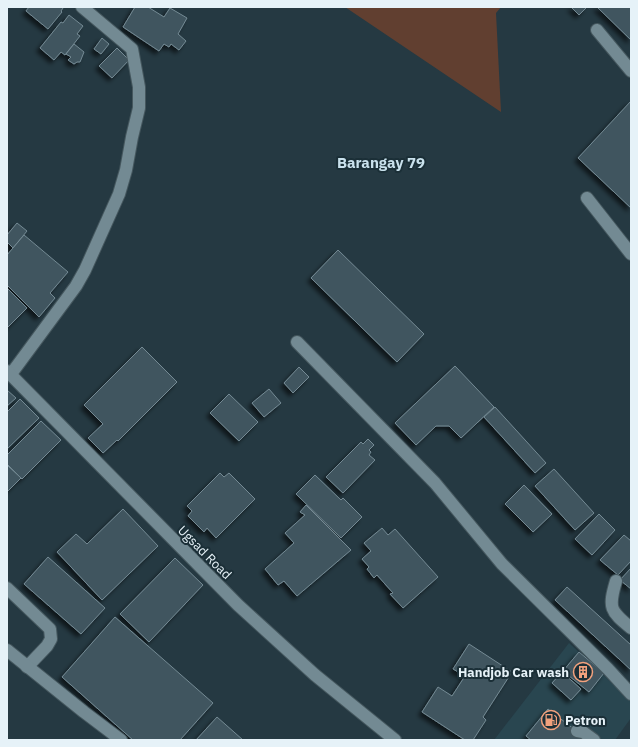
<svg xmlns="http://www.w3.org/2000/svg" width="638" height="747" viewBox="0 0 638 747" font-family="'IBM Plex Sans',sans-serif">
	<defs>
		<filter id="shadow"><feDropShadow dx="-3.5" dy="3.5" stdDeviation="2" flood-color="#0009"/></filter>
	</defs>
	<rect width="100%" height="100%" fill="#253942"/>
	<!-- built -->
	<path fill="#294650" d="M569,643l62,58v17l-16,22h-121z"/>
	<!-- green -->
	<path fill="#613f30" d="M345,7h156l-5,6 5,99z"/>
	<!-- building -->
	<g fill="#40555e" stroke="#748a94" filter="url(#shadow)">
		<path d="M29,7h33l1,1 -2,3 1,1 -14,17 -22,-18z"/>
		<path d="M135,7h13l16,10 6,-9 17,10 -9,16 8,7 -7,9 -8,-6 -2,3 -5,-3 -5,7 -36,-24z"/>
		<path d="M571,7h16l-8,8z"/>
		<path d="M597,7h34v33z"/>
		<path d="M69,15l14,11 -6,8 3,2 -15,19 -4,-3 -7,8 -14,-12 21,-26 2,1z"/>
		<path d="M102,38l7,6 -8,10 -7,-5z"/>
		<path d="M74,44l10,8 -4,10h-3l-3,2 -6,-4 3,-3 -5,-3z"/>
		<path d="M117,48l12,12 -17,18 -13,-12z"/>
		<path d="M631,101v107l-53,-50z"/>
		<path d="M17,223l10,8 -14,17 -6,-6v-7z"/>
		<path d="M24,235l44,37 -18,21 5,5 -16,19 -32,-32v-30z"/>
		<path d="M338,250l86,84 -27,28 -86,-84z"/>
		<path d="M7,288l20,20 -20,20z"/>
		<path d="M142,347l35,35 -59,59 -1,-1 -14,13 -15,-15 15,-14 -19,-19z"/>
		<path d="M455,366l39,41 -33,31 -12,-12h-13l-20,19 -21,-22z"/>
		<path d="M299,367l10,10 -16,16 -9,-10z"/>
		<path d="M269,389l12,14 -17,14 -12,-14z"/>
		<path d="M7,390l9,8 -9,8z"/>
		<path d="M229,394l29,28 -19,19 -29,-28z"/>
		<path d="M20,399l19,19 -32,31v-37z"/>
		<path d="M495,407l51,56 -11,10 -51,-56z"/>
		<path d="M41,421l20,19 -39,39 -15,-15v-9z"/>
		<path d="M368,439l6,6 -5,5 2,2 -2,3 6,5 -32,33 -17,-16 35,-35 2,2z"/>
		<path d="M7,465l14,13 -14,14z"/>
		<path d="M554,469l40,44 -19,17 -40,-44z"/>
		<path d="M220,473l4,4 5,-4 26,26 -39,39 -9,-10 -3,4 -16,-16 4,-5 -5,-5z"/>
		<path d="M315,475l26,25 2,-2 19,19 -21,21 -45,-44z"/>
		<path d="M524,485l28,29 -19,18 -28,-28z"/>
		<path d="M306,505l45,45 -54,46 -13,-15 -6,4 -13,-16 29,-26 -9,-10 20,-18 -5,-3z"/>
		<path d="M123,509l35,37 -56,54 -45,-48 19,-18 11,10z"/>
		<path d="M599,514l16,16 -23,25 -17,-16z"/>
		<path d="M382,528l6,7 7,-6 43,48 -35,31 -13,-14 3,-1 -16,-18 -3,3 -7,-9 2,-2 -7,-8 9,-8 -7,-8z"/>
		<path d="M624,535l7,6v20l-13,14 -18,-15z"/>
		<path d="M48,557l57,51 -24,26 -57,-50z"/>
		<path d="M175,558l28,27 -54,57 -29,-28z"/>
		<path d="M631,568v21l-11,-9z"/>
		<path d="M567,587l64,58v25l-76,-70z"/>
		<path d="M115,617l98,86 -33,37h-47l-71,-63z"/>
		<path d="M469,644l43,28 -29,45 3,3 -13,20h-8l-43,-28 16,-25 14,9 13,-20 -12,-7z"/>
		<path d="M579,652l25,21 -15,19 -26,-21z"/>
		<path d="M562,672l19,17 -10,11 -19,-17z"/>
		<path d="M548,709l40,31h-57l-5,-4z"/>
		<path d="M217,717l26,23h-47z"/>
	</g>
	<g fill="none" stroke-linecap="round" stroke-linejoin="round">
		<!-- service casing -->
		<g stroke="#45575e" stroke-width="14">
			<g id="service">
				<path d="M597,30l34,41"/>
				<path d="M587,198l44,56"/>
				<path d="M11,374l65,-88 9,-16 34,-76 7,-24 6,-33 7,-29v-21l-7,-38 -50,-42"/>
				<path d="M616,581c-8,27 -6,30 15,47"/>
				<path d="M7,588l43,41 1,10 -4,7 -20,21"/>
				<path d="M577,731l6,1 11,8"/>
			</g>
		</g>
		<!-- minor casing -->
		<g stroke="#45575e" stroke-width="14">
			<g id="minor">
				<path d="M297,342l138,141 67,81 106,105 23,25"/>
				<path d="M7,371l231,234 77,70 80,65"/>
				<path d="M7,650l77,62 37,28"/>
			</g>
		</g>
		<!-- service -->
		<use href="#service" stroke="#738a93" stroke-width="12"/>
		<!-- minor -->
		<use href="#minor" stroke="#738a93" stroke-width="12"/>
	</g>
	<!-- icons -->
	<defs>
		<g id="building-ring" transform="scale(1)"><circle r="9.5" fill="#1b2f37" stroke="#f1a17d" stroke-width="1.5"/><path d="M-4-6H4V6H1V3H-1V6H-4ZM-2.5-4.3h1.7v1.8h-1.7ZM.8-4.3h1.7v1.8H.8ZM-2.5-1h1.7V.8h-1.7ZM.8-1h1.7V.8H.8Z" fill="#f1a17d"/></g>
		<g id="fuel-ring" transform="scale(1)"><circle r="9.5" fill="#1b2f37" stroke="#f1a17d" stroke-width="1.5"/><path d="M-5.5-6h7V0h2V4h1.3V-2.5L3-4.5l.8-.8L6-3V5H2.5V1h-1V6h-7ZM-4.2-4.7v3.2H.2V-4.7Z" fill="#f1a17d"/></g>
	</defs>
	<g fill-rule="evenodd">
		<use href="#building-ring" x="583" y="672"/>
		<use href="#fuel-ring" x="551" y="720"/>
	</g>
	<g text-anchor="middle" stroke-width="4" stroke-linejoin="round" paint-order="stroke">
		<!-- street labels -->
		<g font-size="13" fill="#e6f2f8" stroke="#1b2f37">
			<text transform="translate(205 552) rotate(45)" y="5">Ugsad Road</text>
		</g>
		<!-- poi labels -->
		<g font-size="13" font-weight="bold" fill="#e6f2f8" stroke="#1b2f37" text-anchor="end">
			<text x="569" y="677">Handjob Car wash</text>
			<text x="565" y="725" text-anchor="start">Petron</text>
		</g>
		<!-- quarter labels -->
		<g font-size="15" font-weight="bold" fill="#c9e1ec" stroke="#1b2f37">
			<text x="381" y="168">Barangay 79</text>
		</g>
	</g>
	<!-- border -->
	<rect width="638" height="747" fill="none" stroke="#e6f2f8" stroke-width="16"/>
</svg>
